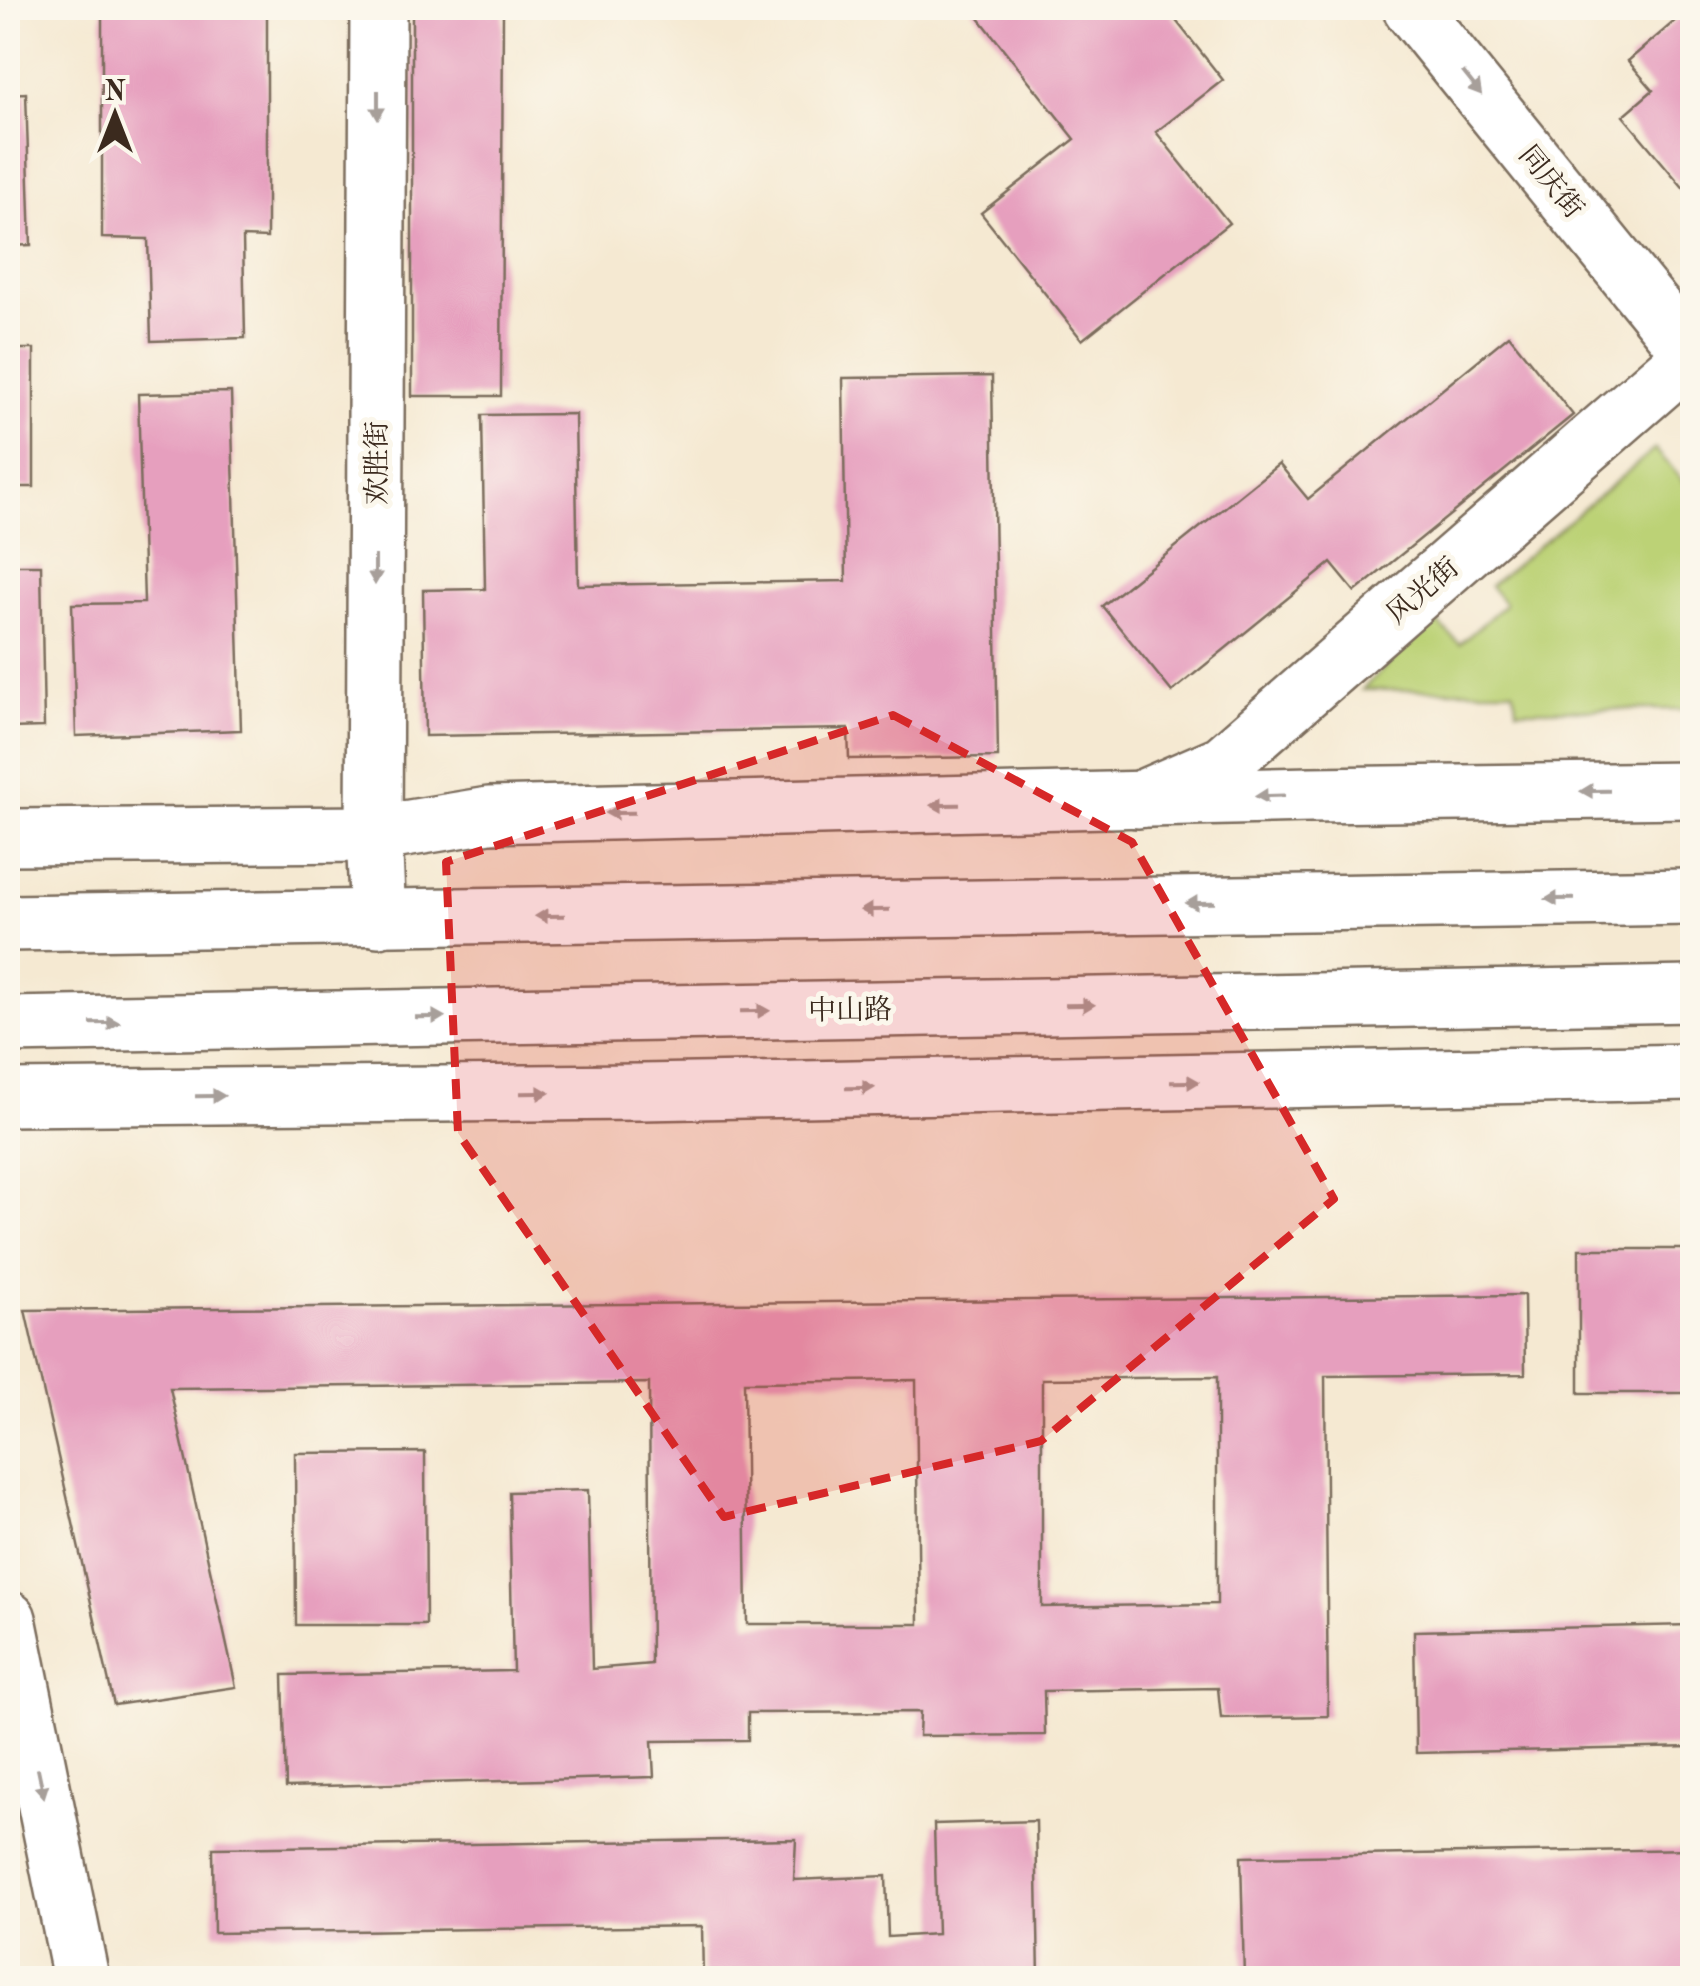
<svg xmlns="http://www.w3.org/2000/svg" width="1700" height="1986" viewBox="0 0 1700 1986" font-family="'Old Standard TT','Noto Serif SC',serif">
	<rect width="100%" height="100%" fill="#fbf7ec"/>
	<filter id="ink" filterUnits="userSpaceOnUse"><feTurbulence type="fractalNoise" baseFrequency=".01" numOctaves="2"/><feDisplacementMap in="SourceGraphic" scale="20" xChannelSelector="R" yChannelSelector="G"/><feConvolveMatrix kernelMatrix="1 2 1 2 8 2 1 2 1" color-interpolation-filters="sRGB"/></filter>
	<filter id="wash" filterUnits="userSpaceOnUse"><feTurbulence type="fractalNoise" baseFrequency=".0048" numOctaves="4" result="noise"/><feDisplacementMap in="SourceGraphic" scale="40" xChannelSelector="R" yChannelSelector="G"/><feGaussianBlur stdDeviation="2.25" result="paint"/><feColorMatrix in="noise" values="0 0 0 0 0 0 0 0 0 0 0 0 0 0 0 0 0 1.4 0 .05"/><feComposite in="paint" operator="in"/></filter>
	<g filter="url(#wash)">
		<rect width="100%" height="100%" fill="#f5e9d2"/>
		<!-- green -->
		<path fill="#bcd276" stroke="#7c7e4a" stroke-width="2.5" d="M1655,449l37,42v218l-175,1 -4,-20h-151l72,-71 26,25 45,-40 -15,-18z"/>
		<g id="blocks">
			<!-- building -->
			<g fill="#e69fbe" fill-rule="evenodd">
				<path d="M102,8h165v230l-24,-1 2,101 -94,3 -3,-102 -46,-1z"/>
				<path d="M412,8h91l-2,388h-89z"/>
				<path d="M971,8h195l57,72 -67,52 73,91 -147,117 -101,-127 94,-74z"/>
				<path d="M1690,8h2v190l-69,-82 30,-26 -25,-29z"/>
				<path d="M26,93l5,152 -23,1v-152z"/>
				<path d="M1509,335l64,80 -218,177 -24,-29 -159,129 -70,-86 177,-142 29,35z"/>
				<rect x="8" y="349" width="26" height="138"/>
				<path d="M992,376l6,381 -149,2 -1,-30 -423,7 -2,-146 62,-1 -3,-174 93,-1 3,171 268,-4 -3,-203z"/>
				<path d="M231,392l10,338 -165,6 -4,-132 72,-1 -6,-209z"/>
				<path d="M8,565h33l3,162 -36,1z"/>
				<rect x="1579" y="1249" width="113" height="144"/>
				<path d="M1524,1295l1,79 -200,2 3,340 -107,2 -3,-30 -174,3 1,44 -126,1 1,-24 -172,1v27l-96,1 2,36 -368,10 -3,-112 230,-4 -4,-179 79,-2 4,179 59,-5 -2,-281 -479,5 66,299 -122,18 -89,-395zM1217,1377v227l-175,3v-228zM916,1380l3,244h-172l-3,-242z"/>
				<path d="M425,1452l1,173h-130l-1,-172z"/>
				<path d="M1692,1625v122l-276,6 -2,-122z"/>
				<path d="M1036,1821l3,157h-336l-1,-52 -488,7 -1,-85 583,-9 -2,41 92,-4 2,61 49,-3 -3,-110z"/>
				<path d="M1692,1849v128l-448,1 -3,-121z"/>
			</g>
		</g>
	</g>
	<g filter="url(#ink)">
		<use href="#blocks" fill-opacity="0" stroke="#7c6d5d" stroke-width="2.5"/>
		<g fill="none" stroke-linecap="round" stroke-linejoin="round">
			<!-- street casing -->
			<g stroke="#7c6d5d" stroke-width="60">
				<g id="street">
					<path d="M1411,8l281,347"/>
					<path d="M1138,800l85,-37 469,-409"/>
					<path d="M378,919l-4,-85 4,-826"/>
					<path d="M8,1619l73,359"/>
				</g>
			</g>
			<!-- primary casing -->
			<g stroke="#7c6d5d" stroke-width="60">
				<g id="primary">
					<path d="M8,837l366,-3 115,-19 822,-20 381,-5"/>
					<path d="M8,923l1684,-26"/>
					<path d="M8,1025l1684,-31"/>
					<path d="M8,1098l633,-6 1051,-20"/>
				</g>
			</g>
			<!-- street -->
			<use href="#street" stroke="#fff" stroke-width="55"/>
			<!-- primary -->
			<use href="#primary" stroke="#fff" stroke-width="55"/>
		</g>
		<!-- one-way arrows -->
		<defs><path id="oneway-solid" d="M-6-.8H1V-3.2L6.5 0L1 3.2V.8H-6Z" transform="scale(2.5)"/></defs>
		<g fill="#a79f9a">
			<use href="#oneway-solid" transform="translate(1472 83) rotate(51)"/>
			<use href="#oneway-solid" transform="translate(378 105) rotate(90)"/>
			<use href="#oneway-solid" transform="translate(375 570) rotate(90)"/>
			<use href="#oneway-solid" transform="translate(1595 791) rotate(179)"/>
			<use href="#oneway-solid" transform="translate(1270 796) rotate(178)"/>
			<use href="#oneway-solid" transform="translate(945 805) rotate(179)"/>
			<use href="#oneway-solid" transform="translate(620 813) rotate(179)"/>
			<use href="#oneway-solid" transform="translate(1560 899) rotate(179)"/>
			<use href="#oneway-solid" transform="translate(1200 903) rotate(179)"/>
			<use href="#oneway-solid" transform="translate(875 910) rotate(179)"/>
			<use href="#oneway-solid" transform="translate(550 916) rotate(179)"/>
			<use href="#oneway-solid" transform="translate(1080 1005) rotate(-1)"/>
			<use href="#oneway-solid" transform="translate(755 1011) rotate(-1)"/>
			<use href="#oneway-solid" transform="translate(430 1017) rotate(-1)"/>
			<use href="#oneway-solid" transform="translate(105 1023) rotate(-1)"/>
			<use href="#oneway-solid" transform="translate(1185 1082) rotate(-1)"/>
			<use href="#oneway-solid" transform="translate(860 1088) rotate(-1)"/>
			<use href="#oneway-solid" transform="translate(535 1093) rotate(-1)"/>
			<use href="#oneway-solid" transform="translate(210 1096) rotate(-1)"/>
			<use href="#oneway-solid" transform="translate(41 1783) rotate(78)"/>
		</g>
	</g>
	<!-- marked area -->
	<path fill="#d62828" fill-opacity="0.2" stroke="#d62828" stroke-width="8" stroke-dasharray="20 12" stroke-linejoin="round" d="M893,715l239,127 202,357 -293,242 -317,76 -266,-384 -12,-271z"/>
	<g text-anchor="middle" stroke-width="10" stroke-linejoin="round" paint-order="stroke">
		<!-- street labels -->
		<g font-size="28" fill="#3b2a1e" stroke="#fbf7ec">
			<text transform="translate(1552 181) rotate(51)" y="10">同庆街</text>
			<text transform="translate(376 463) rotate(-90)" y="10">欢胜街</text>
			<text transform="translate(1422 590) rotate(-41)" y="10">风光街</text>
			<text transform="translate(850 1009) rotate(-1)" y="10">中山路</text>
		</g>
	</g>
	<!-- margin -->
	<rect width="1700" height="1986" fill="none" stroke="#fbf7ec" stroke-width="40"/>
	<!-- north arrow -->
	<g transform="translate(115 115)" stroke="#fbf7ec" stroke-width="8" paint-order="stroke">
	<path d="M0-8L18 38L0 25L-18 38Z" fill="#3b2a1e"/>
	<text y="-15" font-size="28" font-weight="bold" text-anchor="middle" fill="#3b2a1e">N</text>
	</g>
</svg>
